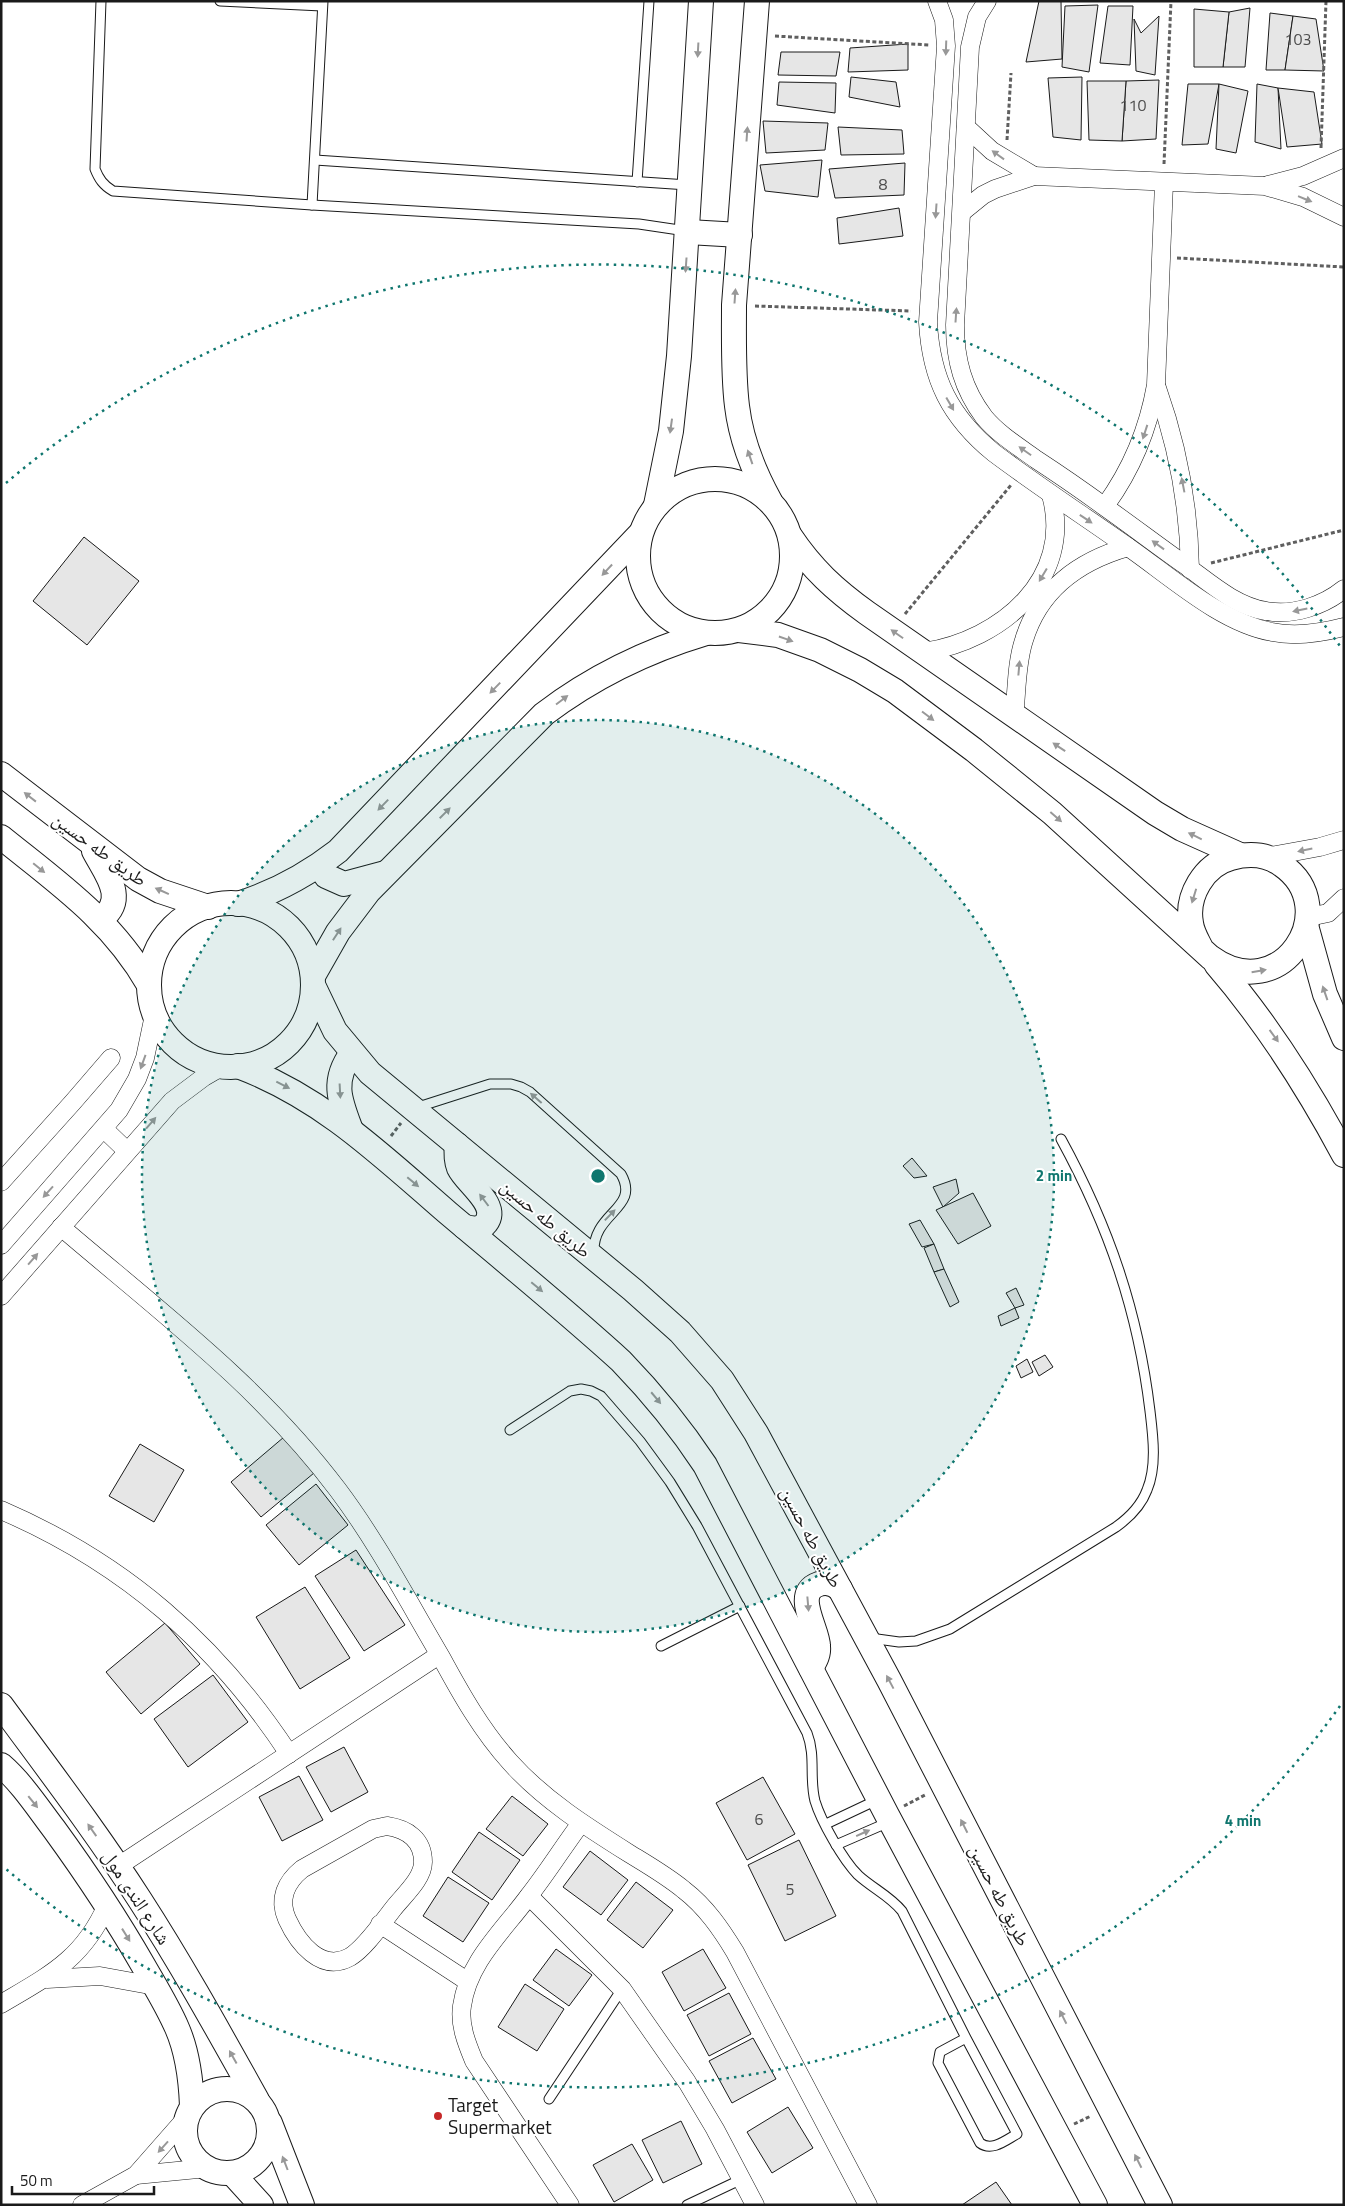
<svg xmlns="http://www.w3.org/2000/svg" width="1345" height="2206" viewBox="0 0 1345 2206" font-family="'Titillium Web','Noto Naskh Arabic',sans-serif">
	<rect width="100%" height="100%" fill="#fff"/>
	<!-- building -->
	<g fill="#e6e6e6" stroke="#1a1a1a">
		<path d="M1039,1h22l1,58 -36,3z"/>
		<path d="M1098,5l-9,67 -27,-5 3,-61z"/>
		<path d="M1108,6h25l-3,59 -30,-2z"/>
		<path d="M1250,8l-5,59h-22l6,-55z"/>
		<path d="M1194,9l35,3 -6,55h-29z"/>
		<path d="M1270,13l23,3 -8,54h-19z"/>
		<path d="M1159,16l-4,59 -19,-4 -2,-52 7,14z"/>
		<path d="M1293,16l23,3 8,52 -39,-1z"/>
		<path d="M908,44v26l-60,2 2,-24z"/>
		<path d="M781,52h59l-4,24 -58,-1z"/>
		<path d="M851,77l45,5 4,25 -51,-10z"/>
		<path d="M1082,77l-1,63 -28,-3 -5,-59z"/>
		<path d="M1159,80l-3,59 -34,2 4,-60z"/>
		<path d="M1087,81h39l-4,60 -33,-1z"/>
		<path d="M779,82l57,1 -1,30 -58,-8z"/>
		<path d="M1188,84h31l-11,60 -26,1z"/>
		<path d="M1219,84l29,7 -12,62 -20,-4z"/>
		<path d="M1257,84l21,4 3,61 -26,-7z"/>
		<path d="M1278,88l36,4 8,52 -35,3z"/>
		<path d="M763,121l65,2 -3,27 -59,3z"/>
		<path d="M838,127l64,3 2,24 -63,1z"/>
		<path d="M822,160l-4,37 -53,-6 -5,-26z"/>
		<path d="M905,163l-1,32 -69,3 -6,-29z"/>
		<path d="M899,208l4,28 -64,8 -2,-26z"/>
		<path d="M84,537l55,44 -52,64 -54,-44z"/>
		<path d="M912,1158l15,18 -13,2 -11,-12z"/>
		<path d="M956,1179l3,14 -16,14 -10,-20z"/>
		<path d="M973,1193l18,33 -33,18 -22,-34z"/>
		<path d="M920,1220l14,24 -12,3 -13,-23z"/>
		<path d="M934,1244l10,25 -10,3 -10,-24z"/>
		<path d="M944,1269l15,33 -9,5 -16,-35z"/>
		<path d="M1016,1288l8,17 -9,3 -9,-15z"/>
		<path d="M1015,1308l4,10 -18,8 -3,-10z"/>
		<path d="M1045,1355l8,12 -14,9 -7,-14z"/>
		<path d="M1027,1359l6,13 -12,6 -5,-12z"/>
		<path d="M284,1437l30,36 -53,44 -30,-35z"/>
		<path d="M140,1444l44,26 -30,52 -45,-26z"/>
		<path d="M316,1484l32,41 -49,40 -33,-40z"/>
		<path d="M356,1550l49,75 -41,26 -49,-75z"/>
		<path d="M305,1587l45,71 -50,31 -44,-72z"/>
		<path d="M165,1623l35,41 -59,50 -35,-42z"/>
		<path d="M213,1675l35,47 -60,45 -34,-48z"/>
		<path d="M344,1747l24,45 -37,20 -25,-45z"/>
		<path d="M299,1776l24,44 -41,21 -23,-44z"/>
		<path d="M763,1777l32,57 -48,26 -31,-57z"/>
		<path d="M512,1796l36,28 -25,32 -37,-27z"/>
		<path d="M479,1832l41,28 -28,40 -40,-28z"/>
		<path d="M799,1840l37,76 -51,25 -37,-76z"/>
		<path d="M590,1851l38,29 -27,35 -38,-28z"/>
		<path d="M448,1877l41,26 -26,39 -40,-26z"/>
		<path d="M636,1882l37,28 -30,38 -36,-28z"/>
		<path d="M556,1949l36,26 -23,31 -36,-26z"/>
		<path d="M703,1949l23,39 -42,23 -22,-39z"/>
		<path d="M525,1984l39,25 -27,42 -39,-24z"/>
		<path d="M729,1993l22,41 -42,22 -22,-41z"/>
		<path d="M753,2038l23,41 -44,24 -23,-42z"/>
		<path d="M788,2107l25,41 -41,25 -25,-41z"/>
		<path d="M681,2121l21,43 -39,19 -21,-43z"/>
		<path d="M632,2144l21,36 -39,22 -21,-37z"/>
		<path d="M996,2182l16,23h-50z"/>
	</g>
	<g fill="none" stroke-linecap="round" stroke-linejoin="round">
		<!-- lane casing -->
		<g stroke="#1a1a1a" stroke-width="11">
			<g id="lane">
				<path d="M101,1l-6,168c4,10 8,16 18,22l199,14 327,19 47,7"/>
				<path d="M220,1l102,5"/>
				<path d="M315,160l373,25"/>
				<path d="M637,182l12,-181"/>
				<path d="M312,205l11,-204"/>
				<path d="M415,1108l75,-24h21l10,3 9,5 91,82c20,35 -29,38 -27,79"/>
				<path d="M510,1430l60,-39 11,-2 10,2 10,5 39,45 30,41 27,44 110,207c9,23 2,45 8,68 6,20 28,59 43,74 14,13 32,21 44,36l64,127 51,96c-11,6 -25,18 -37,9l-42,-80 2,-11 26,-14"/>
				<path d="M870,1638l29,4 17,-1 34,-12 166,-102c14,-10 25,-21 31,-37 10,-24 6,-54 3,-79 -12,-100 -41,-184 -89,-272"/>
				<path d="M661,1646l79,-40"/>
				<path d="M826,1824l53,-25"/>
				<path d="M836,1845l53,-23"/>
				<path d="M549,2099l73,-110"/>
				<path d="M687,2205l55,-26"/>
			</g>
		</g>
		<!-- street casing -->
		<g stroke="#1a1a1a" stroke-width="19">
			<g id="street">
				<path d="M937,1l7,19 2,26 -18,276c3,57 22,95 66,131 44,33 90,63 134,94 42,29 93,76 144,85 24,5 49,1 72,-5"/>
				<path d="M987,1l-10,16 -7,30 -15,278c0,35 8,64 29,92 14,17 35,30 53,43 23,15 46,31 68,47 27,19 53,39 80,58 25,18 50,41 81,46 27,5 57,-5 78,-22"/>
				<path d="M966,127l26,24 42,25"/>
				<path d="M1268,185l35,-9 41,-18"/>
				<path d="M962,212l21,-17 12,-6 39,-13 231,10 38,11 41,20"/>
				<path d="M1157,388c21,59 32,118 33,181"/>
				<path d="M1105,506c27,-37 43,-75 51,-121l8,-202"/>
				<path d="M924,652c77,-12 150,-73 127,-157"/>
				<path d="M1014,717c3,-25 2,-53 10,-77 15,-50 55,-79 104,-93"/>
				<path d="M1266,857l54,-10 24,-7"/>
				<path d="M1309,917l19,-4 16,-15"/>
				<path d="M104,1129l23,22"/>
				<path d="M1,1182l72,-80 38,-44"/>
				<path d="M61,1227c97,83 200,160 277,263 39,52 70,111 103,167 20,37 41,74 69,105 34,38 77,65 120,92 18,11 37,22 54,36 22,17 37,39 51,62l133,253"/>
				<path d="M1,1245l118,-135 18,-31 8,-21 9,-43"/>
				<path d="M1,1296l171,-195 32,-24 19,-11"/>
				<path d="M1,1510c123,53 215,133 288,244"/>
				<path d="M387,1826c20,3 36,13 36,36 0,17 -20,34 -30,47 -11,14 -28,39 -43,48 -29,16 -52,-14 -63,-38 -9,-20 -1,-37 15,-50l71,-40z"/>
				<path d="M117,1867l322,-212"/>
				<path d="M529,1896l93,93 65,93 28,47 40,76"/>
				<path d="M380,1924l87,57"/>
				<path d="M47,1979l53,-3 55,10"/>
				<path d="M1,2004c49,-29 82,-45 106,-99"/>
				<path d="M136,2175l72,-7"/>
				<path d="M82,2205l54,-30 51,-58"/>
				<path d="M570,2205l-96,-144c-7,-17 -15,-36 -12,-55 6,-44 41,-75 66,-109 19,-24 35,-50 53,-74"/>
			</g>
		</g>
		<!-- secondary casing -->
		<g stroke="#1a1a1a" stroke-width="26">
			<g id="secondary">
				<path d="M757,1l-23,304c0,33 -1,69 3,101 4,34 17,66 33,95"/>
				<path d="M688,232l52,3"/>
				<circle cx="715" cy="556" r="77"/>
				<path d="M656,505l15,-74 8,-75 22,-355"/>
				<path d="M790,536c22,33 45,54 77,77l288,200 27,16 58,26"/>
				<path d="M739,630l39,5 42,15 40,20 35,21 79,59 78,63 158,144c71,52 135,-48 72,-92 -15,-11 -33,-12 -51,-7 -27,7 -45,38 -40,65 1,9 6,17 10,25"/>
				<path d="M1,774l137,105 22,12 48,16"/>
				<path d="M1,837c57,46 111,83 148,148"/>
				<path d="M94,851c12,23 34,48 7,68"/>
				<path d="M320,865l6,11 18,8 41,-11"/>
				<circle cx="231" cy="985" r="82"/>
				<path d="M238,904c38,-12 69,-29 100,-53l302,-317"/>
				<path d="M1307,929l18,65 19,44"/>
				<path d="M1216,964c51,59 91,122 128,191"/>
				<path d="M313,976l25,-44 31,-41 175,-177c50,-38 102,-63 162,-81"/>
				<path d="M313,985l22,46 35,42 263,217 47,42 42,48 34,53 133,247 271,525"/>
				<path d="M238,1066c85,32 143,89 210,147 58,49 117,97 173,148 31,32 59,66 84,104l182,350 208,390"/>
				<path d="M351,1130c-11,-29 -20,-49 1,-77"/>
				<path d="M457,1145c-1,8 -1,15 2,23 7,15 41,37 27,55 -5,7 -13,6 -21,4"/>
				<path d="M811,1668c4,-7 8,-13 7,-22 0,-17 -26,-53 1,-62 8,-3 15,0 21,5"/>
				<path d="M1,1705c47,64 96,128 139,195 42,65 79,132 117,200"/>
				<path d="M1,1765c20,17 37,43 53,64 32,44 62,89 89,136 12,21 25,42 34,63 11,25 14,52 15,78"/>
				<circle cx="227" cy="2131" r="42"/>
				<path d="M270,2123l32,82"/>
				<path d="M232,2173l29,32"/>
			</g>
		</g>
		<!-- path -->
		<g stroke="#5f5f5f" stroke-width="3" stroke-dasharray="4 2.5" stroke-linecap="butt">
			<path d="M775,36l154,9"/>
			<path d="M1007,140l4,-67"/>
			<path d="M1321,148l5,-147"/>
			<path d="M1164,164l7,-163"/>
			<path d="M1177,258l167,9"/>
			<path d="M755,306l156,5"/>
			<path d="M1211,563l133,-33"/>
			<path d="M905,614l106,-129"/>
			<path d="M391,1136l10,-13"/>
			<path d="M904,1806l21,-11"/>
			<path d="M1074,2124l17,-8"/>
		</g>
		<!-- lane -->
		<use href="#lane" stroke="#fff" stroke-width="9"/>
		<!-- street -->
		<use href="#street" stroke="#fff" stroke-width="18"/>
		<!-- secondary -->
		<use href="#secondary" stroke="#fff" stroke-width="24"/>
	</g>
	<!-- one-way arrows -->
	<defs><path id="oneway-solid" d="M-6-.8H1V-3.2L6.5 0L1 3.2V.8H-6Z" transform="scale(1.25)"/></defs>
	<g fill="#989898">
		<use href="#oneway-solid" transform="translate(946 48) rotate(92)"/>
		<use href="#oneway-solid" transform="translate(698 50) rotate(93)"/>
		<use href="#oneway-solid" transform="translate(747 134) rotate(-86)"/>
		<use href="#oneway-solid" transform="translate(998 155) rotate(-144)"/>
		<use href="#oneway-solid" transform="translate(1305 199) rotate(22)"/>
		<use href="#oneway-solid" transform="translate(936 211) rotate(94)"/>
		<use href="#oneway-solid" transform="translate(686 265) rotate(94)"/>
		<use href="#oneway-solid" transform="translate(735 296) rotate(-86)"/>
		<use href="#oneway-solid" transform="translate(956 315) rotate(-86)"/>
		<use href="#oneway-solid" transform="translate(950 404) rotate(60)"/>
		<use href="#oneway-solid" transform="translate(671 426) rotate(98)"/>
		<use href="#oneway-solid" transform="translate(1145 432) rotate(108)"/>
		<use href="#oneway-solid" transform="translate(1025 451) rotate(-145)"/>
		<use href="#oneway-solid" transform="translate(750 457) rotate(-109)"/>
		<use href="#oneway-solid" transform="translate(1183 485) rotate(-101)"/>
		<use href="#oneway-solid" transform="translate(1086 519) rotate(34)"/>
		<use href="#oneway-solid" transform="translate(1158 545) rotate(-144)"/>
		<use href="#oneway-solid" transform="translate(607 570) rotate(133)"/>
		<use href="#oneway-solid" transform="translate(1043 575) rotate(121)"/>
		<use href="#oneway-solid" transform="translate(1300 610) rotate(168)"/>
		<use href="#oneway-solid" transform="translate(897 634) rotate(-145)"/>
		<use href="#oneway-solid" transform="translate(786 639) rotate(19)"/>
		<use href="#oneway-solid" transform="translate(1019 668) rotate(-85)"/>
		<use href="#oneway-solid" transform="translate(495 688) rotate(134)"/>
		<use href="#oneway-solid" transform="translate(562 700) rotate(-37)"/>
		<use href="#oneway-solid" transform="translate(928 716) rotate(37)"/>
		<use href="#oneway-solid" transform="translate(1059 747) rotate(-146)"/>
		<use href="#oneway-solid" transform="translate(30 797) rotate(-142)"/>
		<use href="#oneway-solid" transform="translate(383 805) rotate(134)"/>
		<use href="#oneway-solid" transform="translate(445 813) rotate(-45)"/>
		<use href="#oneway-solid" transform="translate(1056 817) rotate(41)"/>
		<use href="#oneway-solid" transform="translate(1195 836) rotate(-154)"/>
		<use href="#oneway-solid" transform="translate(1305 850) rotate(168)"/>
		<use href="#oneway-solid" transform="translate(39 868) rotate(39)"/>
		<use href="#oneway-solid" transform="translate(162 891) rotate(-156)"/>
		<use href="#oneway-solid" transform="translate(1194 896) rotate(107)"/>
		<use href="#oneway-solid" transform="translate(337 934) rotate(-57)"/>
		<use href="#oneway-solid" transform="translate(1259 971) rotate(-10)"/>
		<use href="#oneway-solid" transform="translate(1325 993) rotate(-109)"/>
		<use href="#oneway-solid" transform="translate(1274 1036) rotate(54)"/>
		<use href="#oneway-solid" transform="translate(143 1062) rotate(110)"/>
		<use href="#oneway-solid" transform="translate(283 1085) rotate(27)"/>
		<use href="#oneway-solid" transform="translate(340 1091) rotate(87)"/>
		<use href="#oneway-solid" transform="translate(536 1098) rotate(-139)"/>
		<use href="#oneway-solid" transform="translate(151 1123) rotate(-49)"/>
		<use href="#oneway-solid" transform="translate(413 1182) rotate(40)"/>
		<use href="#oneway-solid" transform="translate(48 1192) rotate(132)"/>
		<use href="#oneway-solid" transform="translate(484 1200) rotate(-127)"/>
		<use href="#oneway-solid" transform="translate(610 1215) rotate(-46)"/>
		<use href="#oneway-solid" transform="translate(33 1259) rotate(-49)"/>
		<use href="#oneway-solid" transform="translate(537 1287) rotate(40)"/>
		<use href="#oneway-solid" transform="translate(656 1398) rotate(50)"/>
		<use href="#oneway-solid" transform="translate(808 1604) rotate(85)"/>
		<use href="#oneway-solid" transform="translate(890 1682) rotate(-118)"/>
		<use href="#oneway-solid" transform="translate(33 1802) rotate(51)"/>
		<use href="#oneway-solid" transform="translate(964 1826) rotate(-117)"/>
		<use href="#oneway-solid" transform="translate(92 1830) rotate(-125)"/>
		<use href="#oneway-solid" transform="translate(863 1833) rotate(-24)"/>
		<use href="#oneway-solid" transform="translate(126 1935) rotate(58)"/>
		<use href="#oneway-solid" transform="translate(1063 2017) rotate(-117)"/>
		<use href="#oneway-solid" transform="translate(233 2057) rotate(-119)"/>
		<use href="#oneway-solid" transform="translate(163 2147) rotate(132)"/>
		<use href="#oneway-solid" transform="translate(1138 2161) rotate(-117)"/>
		<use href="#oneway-solid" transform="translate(285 2163) rotate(-111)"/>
	</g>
	<!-- distance rings -->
	<circle cx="598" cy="1176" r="456" fill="#0f766e" fill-opacity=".12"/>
	<g fill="none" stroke="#0f766e" stroke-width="2.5" stroke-dasharray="2.5 5">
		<circle cx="598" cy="1176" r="456"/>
		<path d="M1340 1706A912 912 0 0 1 6 1869M6 483A912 912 0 0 1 1340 646"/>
	</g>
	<!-- markers -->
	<circle fill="#c62828" stroke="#fff" stroke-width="2" cx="438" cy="2116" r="5"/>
	<g text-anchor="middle" stroke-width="4" stroke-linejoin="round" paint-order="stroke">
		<!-- number labels -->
		<g font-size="16" fill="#4d4d4d">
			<text x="1298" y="45">103</text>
			<text x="1133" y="111">110</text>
			<text x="883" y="190">8</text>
			<text x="759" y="1825">6</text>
			<text x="790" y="1895">5</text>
		</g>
		<!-- street labels -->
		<g font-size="19" fill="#1a1a1a" stroke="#fff">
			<text transform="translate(100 849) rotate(36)" y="7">طريق طه حسين</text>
			<text transform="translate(546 1218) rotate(40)" y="7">طريق طه حسين</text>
			<text transform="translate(812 1537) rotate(62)" y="7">طريق طه حسين</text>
			<text transform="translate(1000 1895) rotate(63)" y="7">طريق طه حسين</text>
			<text transform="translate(137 1897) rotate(57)" y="7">شارع الندى مول</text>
		</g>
		<!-- poi labels -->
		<g font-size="19" fill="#1a1a1a" stroke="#fff" text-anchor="start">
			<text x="448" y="2112">Target<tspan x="448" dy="22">Supermarket</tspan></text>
		</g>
	</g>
	<circle cx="598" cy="1176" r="8" fill="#0f766e" stroke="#fff" stroke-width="2.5"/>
	<g font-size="15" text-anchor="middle" font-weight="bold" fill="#0f766e" stroke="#fff" stroke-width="4" stroke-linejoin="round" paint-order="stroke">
		<text x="1054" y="1181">2 min</text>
		<text x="1243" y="1826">4 min</text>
	</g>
	<!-- border -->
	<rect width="1345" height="2206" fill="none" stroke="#1a1a1a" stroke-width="5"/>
	<!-- scale -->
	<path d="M12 2186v8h142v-8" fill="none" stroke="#1a1a1a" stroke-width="2.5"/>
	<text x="20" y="2186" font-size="15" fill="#1a1a1a" stroke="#ffffff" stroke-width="4" paint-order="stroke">50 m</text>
</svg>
